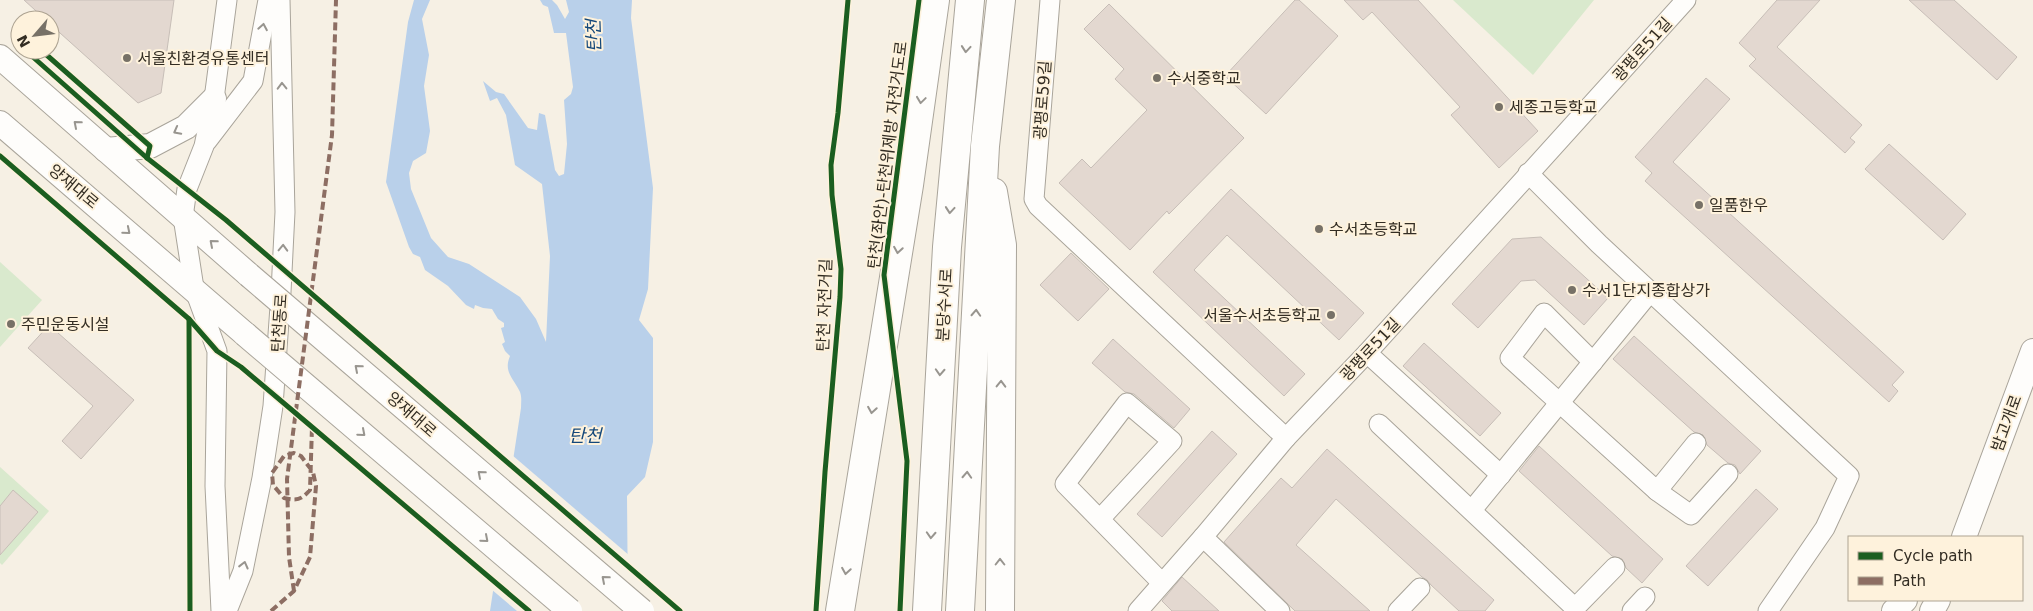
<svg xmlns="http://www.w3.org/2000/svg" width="2033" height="611" viewBox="0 0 2033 611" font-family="'DejaVu Sans','Noto Sans KR',sans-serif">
	<rect width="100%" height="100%" fill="#f6f0e4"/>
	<!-- green -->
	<g fill="#d9e9cd">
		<path d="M1453,0h141l-61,75z"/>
		<path d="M0,262l42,38 -42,47z"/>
		<path d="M0,467l49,44 -47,54 -2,-2z"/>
	</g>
	<!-- water -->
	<path fill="#b9d0ea" d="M414,0h16l-8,19 7,36 -5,31 6,45 -4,22 -13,8 -4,12 2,16 20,49 17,19 21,7 51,33 16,22 10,23 4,-86 -8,-72 -27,-19 -9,-50 -9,-17 -7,3 -7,-20 13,11 8,2 24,34 9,2 2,-17 6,2 10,55 4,6 5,-2 3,-30 -3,-44 7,-6 2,-7 -7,-54h-12l-6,-26 -5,-2 -3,-5h12l5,5 8,14 4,-7 -3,-12h66l-1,18 22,170 -5,101 -9,31 14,18v104l-8,35 -18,19 1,115h-138l31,-203c0,-5 1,-11 -1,-16 -6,-13 -17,-20 -10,-36l-5,-5 -3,-7 3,-2 -4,-14 3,-1v-4l-6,-4 -6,-10 -9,-1 -8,-3 -1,4 -8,-4 -18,-19 -23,-16 -5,-13 -7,-3 -4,-7 -23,-65 22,-160z"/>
	<!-- pier -->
	<path fill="#f6f0e4" d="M512,455l118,101v55h-113l-26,-22z"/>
	<!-- building -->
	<g fill="#e3d8d0" stroke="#c7beb7">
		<path d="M24,0h150l-13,93 -23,10 -88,-79v-4h-4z"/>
		<path d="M1295,0h4l39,36 -72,78 -41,-38z"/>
		<path d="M1344,0h74l120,131 -39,37 -48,-53 9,-8 -88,-95 -9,8z"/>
		<path d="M1777,0h43l-43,47 85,78 -12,13 5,4 -10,11 -96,-87 7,-7 -17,-16z"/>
		<path d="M1909,0h45l63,57 -20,23z"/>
		<path d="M1109,4l135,134 -75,76 -2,-3 -37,39 -71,-67 23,-24 9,9 56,-58 -32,-31 9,-10 -40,-40z"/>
		<path d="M1706,78l24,21 -57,63 231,210 -12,13 6,6 -9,11 -244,-221 7,-8 -17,-16z"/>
		<path d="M1889,144l77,70 -23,26 -78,-71z"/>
		<path d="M1231,189l133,124 -25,27 -112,-105 -33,35 111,104 -21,22 -131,-124z"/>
		<path d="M1541,237l67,61 -24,27 -49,-45 -14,1 -43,47 -26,-24 60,-65z"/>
		<path d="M1071,253l38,36 -31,32 -38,-36z"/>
		<path d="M49,325l85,75 -53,59 -19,-18 31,-35 -65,-58z"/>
		<path d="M1634,336l127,115 -21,23 -5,-9 -7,-2 -21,-18 -4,-10 -9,-3 -81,-73z"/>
		<path d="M1113,339l77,70 -16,19 -40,-34 -9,-2 -33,-29z"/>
		<path d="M1424,343l77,70 -21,23 -77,-70z"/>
		<path d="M1212,431l25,23 -75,83 -25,-23z"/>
		<path d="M1539,446l124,113 -21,24 -16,-15 -4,-9 -10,-3 -93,-85z"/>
		<path d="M1327,449l167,151 -9,11h-26l-28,-26 -4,-5 -5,-3 -86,-78 -40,46 74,66h-75l-71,-69 57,-64 11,10z"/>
		<path d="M1756,489l22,20 -70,77 -22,-20z"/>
		<path d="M13,490l25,22 -38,43v-49z"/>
		<path d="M1182,577l37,34h-47l-10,-10z"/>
	</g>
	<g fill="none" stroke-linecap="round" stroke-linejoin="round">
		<!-- minor casing -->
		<g stroke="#a9a49a" stroke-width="21">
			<g id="minor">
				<path d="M1050,0l-16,199 4,7 248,232 81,-85 319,-353"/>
				<path d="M207,141l46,-60 15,-81"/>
				<path d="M1528,173l71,71 250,232 -24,52 -57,83"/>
				<path d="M1367,353l134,122"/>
				<path d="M1593,362l-49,-49 -34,45 147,133 39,-48"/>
				<path d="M1379,424l196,184 40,-41"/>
				<path d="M1657,491l34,24 37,-41"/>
				<path d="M1472,510l178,-218"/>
				<path d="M1100,519l72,-78 -45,-38 -62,81 97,99"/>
				<path d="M1203,537l77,74"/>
				<path d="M221,611l-6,-125 2,-135 -23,-63 -11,-71 4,-28 17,-43 10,-47 13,-99"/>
				<path d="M227,611l16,-40 19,-93 11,-72 8,-114 4,-80 -5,-212"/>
				<path d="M1138,611l65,-74 83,-99"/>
				<path d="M1398,611l22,-23"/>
				<path d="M1632,611l13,-14"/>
			</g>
		</g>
		<!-- major casing -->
		<g stroke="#a9a49a" stroke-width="26">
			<g id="major">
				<path d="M0,57l249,218"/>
				<path d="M0,123l245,211"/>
				<path d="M106,150l44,-4 36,-19 28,-28"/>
				<path d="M1964,537l69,-186"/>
				<path d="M1894,611l11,-11"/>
				<path d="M1932,611l6,-11"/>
			</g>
		</g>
		<!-- highway casing -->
		<g stroke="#a9a49a" stroke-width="30">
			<g id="highway">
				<path d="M993,192l9,53 -2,366"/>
				<path d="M840,611l69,-426 26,-185"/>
				<path d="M927,611l20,-364 23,-247"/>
				<path d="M960,611l25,-465 16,-146"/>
			</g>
		</g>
		<!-- minor -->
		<use href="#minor" stroke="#fefdfb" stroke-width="19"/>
		<!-- major -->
		<use href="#major" stroke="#fefdfb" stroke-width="24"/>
		<!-- highway -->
		<use href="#highway" stroke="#fefdfb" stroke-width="28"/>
		<!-- major-bridge casing -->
		<g stroke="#a9a49a" stroke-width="26" stroke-linecap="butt">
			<g id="major-bridge">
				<path d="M249,275l393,336"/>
				<path d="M245,334l325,277"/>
			</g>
		</g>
		<!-- major-bridge -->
		<use href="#major-bridge" stroke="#fefdfb" stroke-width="24"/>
		<!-- quiet -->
		<g stroke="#8d6e63" stroke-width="4" stroke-dasharray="8 4" stroke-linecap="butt">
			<path d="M294,591l-5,-34 -2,-78 45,-344 4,-135"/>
			<path d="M271,611l23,-20 16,-34 6,-71 -3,-14 -12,-16 -7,-3 -10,3 -12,17 1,12 11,13c13,3 17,2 26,-8l2,-63"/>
		</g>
		<!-- cycleway casing -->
		<g stroke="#fef2dc" stroke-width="8">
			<g id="cycleway">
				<path d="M25,50l122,108 79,62 454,391"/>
				<path d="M41,50l109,96 -3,12"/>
				<path d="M0,156l189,163 28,32 24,16 71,60 217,184"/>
				<path d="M189,319l1,292"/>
				<path d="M816,611l9,-139 15,-175 1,-28 -9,-74 -1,-30 7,-52 10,-113"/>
				<path d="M900,611l7,-150 -23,-186 35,-275"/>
			</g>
		</g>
		<!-- cycleway -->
		<use href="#cycleway" stroke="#1b5e20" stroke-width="5"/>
	</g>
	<!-- one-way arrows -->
	<defs><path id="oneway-chevron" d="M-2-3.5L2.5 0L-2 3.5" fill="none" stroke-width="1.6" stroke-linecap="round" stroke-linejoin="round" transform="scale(1.25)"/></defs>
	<g stroke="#98958f">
		<use href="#oneway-chevron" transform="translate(263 27) rotate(-80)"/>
		<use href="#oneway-chevron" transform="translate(966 49) rotate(95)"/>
		<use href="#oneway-chevron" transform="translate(282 86) rotate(-91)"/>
		<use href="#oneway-chevron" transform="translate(921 100) rotate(98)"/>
		<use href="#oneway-chevron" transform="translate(77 124) rotate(-139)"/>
		<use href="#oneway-chevron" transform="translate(177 131) rotate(152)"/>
		<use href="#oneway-chevron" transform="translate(950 210) rotate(95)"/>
		<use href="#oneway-chevron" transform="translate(127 231) rotate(40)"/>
		<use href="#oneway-chevron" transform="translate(213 243) rotate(-139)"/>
		<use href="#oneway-chevron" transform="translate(283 248) rotate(-88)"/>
		<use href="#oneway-chevron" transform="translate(898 250) rotate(99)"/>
		<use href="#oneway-chevron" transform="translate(976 313) rotate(-87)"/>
		<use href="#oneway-chevron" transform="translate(358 368) rotate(-139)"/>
		<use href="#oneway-chevron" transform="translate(940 372) rotate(93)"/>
		<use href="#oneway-chevron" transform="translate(1001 384) rotate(-89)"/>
		<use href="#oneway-chevron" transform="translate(872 410) rotate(99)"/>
		<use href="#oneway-chevron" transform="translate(362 433) rotate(41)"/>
		<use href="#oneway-chevron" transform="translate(481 474) rotate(-139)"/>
		<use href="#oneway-chevron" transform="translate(967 475) rotate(-87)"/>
		<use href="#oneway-chevron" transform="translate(931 535) rotate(93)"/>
		<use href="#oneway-chevron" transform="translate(485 539) rotate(41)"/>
		<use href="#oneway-chevron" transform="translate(1000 562) rotate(-90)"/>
		<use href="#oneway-chevron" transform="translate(244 565) rotate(-76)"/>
		<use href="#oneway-chevron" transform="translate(846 571) rotate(99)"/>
		<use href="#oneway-chevron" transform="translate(605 579) rotate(-139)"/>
	</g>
	<!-- markers -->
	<g fill="#777167" stroke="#fef2dc" stroke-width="2">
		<circle cx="127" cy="58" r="5"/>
		<circle cx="1157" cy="78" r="5"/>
		<circle cx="1499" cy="107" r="5"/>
		<circle cx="1699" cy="205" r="5"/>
		<circle cx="1319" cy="229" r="5"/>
		<circle cx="1572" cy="290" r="5"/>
		<circle cx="1331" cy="315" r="5"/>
		<circle cx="11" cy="324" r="5"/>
	</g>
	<g text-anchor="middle" stroke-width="4" stroke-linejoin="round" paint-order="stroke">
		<!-- street labels -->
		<g font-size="16" fill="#332d23" stroke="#fef2dc">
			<text transform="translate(1642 49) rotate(-48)" y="6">광평로51길</text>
			<text transform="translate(1042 100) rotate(-86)" y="6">광평로59길</text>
			<text transform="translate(887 155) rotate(-83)" y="6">탄천(좌안)-탄천위제방 자전거도로</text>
			<text transform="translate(74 186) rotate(40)" y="6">양재대로</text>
			<text transform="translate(824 305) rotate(-88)" y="6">탄천 자전거길</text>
			<text transform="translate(944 305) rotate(-87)" y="6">분당수서로</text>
			<text transform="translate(279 323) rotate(-86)" y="6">탄천동로</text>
			<text transform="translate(1370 349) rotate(-47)" y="6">광평로51길</text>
			<text transform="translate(412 414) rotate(41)" y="6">양재대로</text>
			<text transform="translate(2006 423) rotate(-70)" y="6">밤고개로</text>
		</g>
		<!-- poi labels -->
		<g font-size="16" fill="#332d23" stroke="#fef2dc" text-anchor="start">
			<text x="137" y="64">서울친환경유통센터</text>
			<text x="1167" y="84">수서중학교</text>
			<text x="1509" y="113">세종고등학교</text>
			<text x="1709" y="211">일품한우</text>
			<text x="1329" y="235">수서초등학교</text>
			<text x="1582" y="296">수서1단지종합상가</text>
			<text x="1321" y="321" text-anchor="end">서울수서초등학교</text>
			<text x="21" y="330">주민운동시설</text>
		</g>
		<!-- water labels -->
		<g font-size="18" font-style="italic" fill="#14487a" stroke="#fef2dc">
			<text transform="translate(594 36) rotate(-92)" y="6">탄천</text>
			<text x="585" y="442">탄천</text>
		</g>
	</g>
	<!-- legend -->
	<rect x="1848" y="536" width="175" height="65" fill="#fef2dc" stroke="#ada392"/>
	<rect x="1858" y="552" width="25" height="8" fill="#1b5e20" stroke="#ada392"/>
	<text x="1893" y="561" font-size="15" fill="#332d23">Cycle path</text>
	<rect x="1858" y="577" width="25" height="8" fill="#8d6e63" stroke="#ada392"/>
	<text x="1893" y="586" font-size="15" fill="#332d23">Path</text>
	<!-- north arrow -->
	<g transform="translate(35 35) rotate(242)"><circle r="24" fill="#fef2dc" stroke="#ada392"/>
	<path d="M0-4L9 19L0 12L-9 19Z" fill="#777167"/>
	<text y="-8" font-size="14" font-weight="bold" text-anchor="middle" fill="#332d23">N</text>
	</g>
</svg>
